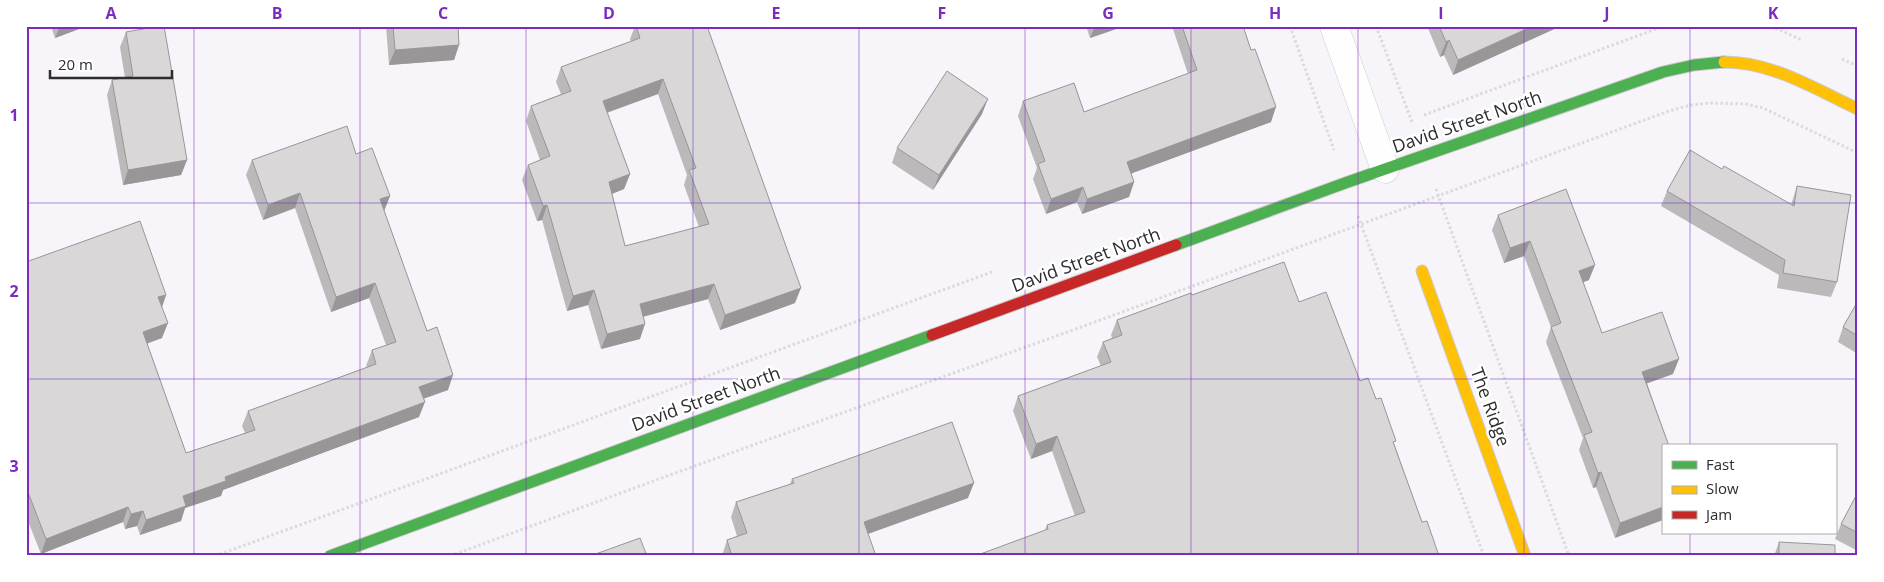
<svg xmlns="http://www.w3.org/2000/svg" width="1884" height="582" viewBox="0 0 1884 582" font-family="'Open Sans',sans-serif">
	<rect width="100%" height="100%" fill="#f7f5f9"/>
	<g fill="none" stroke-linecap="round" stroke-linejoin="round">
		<!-- street casing -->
		<g stroke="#cccacc" stroke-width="29">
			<path id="street" d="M1334,26l51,143"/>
		</g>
		<!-- fast casing -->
		<g stroke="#cccacc" stroke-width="13">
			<g id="fast">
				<path d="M1176,245l169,-62 318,-111 31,-7 30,-3"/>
				<path d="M330,556l602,-221"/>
			</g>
		</g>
		<!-- slow casing -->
		<g stroke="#cccacc" stroke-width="13">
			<g id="slow">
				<path d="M1724,62c49,0 91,27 134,47"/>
				<path d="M1422,271l103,285"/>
			</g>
		</g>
		<!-- jam casing -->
		<g stroke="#cccacc" stroke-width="13">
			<path id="jam" d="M932,335l244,-90"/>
		</g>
		<!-- path -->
		<g stroke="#dbdbdb" stroke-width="3" stroke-dasharray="2.5 2.5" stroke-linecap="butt">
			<path d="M1290,26l44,124"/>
			<path d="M1376,26l36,96"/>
			<path d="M1771,26l31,14"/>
			<path d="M1842,59l16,7"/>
			<path d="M1424,115l240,-89"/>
			<path d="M1436,189l133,367"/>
			<path d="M1358,216l126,340"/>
			<path d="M215,556l777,-284"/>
			<path d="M450,556l217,-80 406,-146 596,-219 22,-6 20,-2 35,1 17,4 95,45"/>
		</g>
		<!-- street -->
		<use href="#street" stroke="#fefefe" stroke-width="28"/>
		<!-- fast -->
		<use href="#fast" stroke="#4caf50" stroke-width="11"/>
		<!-- slow -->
		<use href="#slow" stroke="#ffc107" stroke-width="11"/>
		<!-- jam -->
		<use href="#jam" stroke="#c62828" stroke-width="11"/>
	</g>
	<!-- wall -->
	<g fill="#bbb9ba" fill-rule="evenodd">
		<path d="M51,26h36l-32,12z"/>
		<path d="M386,26h72l1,19 -5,15 -65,5z"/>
		<path d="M635,26h72l88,277 -75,27 -12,-31 -65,18 -3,22 -39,10 -13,-44 -21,6 -25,-91 -5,1 -15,-41 6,-15 12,-5 -14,-39 5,-15 30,-12 -5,-12 5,-15 70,-25 -1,-3zM658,94l29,81 -3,10 15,42 -74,19 -13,-52 12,-5 6,-15 -23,-61z"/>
		<path d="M1086,26h39l-35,12z"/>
		<path d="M1172,26h71l28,96 -140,51 3,9 -5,15 -47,17 -5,-12 -31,12 -13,-35 4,-11 -19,-52 5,-15 61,11 104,-38z"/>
		<path d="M1427,26h134l-108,49 -9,-20 -4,2z"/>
		<path d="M126,32l61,128 -6,15 -58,10 -16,-90 5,-15 13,-2 -5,-31z"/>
		<path d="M982,114l-49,76 -41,-27 5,-15z"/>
		<path d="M356,154l34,42 -6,15 64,179 -25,9 -4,18 -196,73 -2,6 -36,12 -4,13 -41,14 -3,-9 -12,3 -2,-7 -82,32 -15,-38v-254l140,33 -4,12v31l-15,5 39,110 59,-20 -3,-7 6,-15 119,-44 -1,-1 6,-16 14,-5 -17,-47 -38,14 -36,-104 -32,12 -17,-45 6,-15z"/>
		<path d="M1722,169l69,36 6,-19 40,96 -6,15 -54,-9 2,-13 -118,-69 6,-15z"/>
		<path d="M1498,215l91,65 -6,2 19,51 71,41 -26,9 22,63 -54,92 -19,-51 -3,1 -14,-38 4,-12 -37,-96 5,-15 -27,-71 -20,7 -12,-33z"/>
		<path d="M1192,295l107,7 61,79 16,18 19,47 27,76 17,34 -394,-26 2,-5 28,-9 -23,-65 -21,8 -18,-48 5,-15 83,-30 -4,-9 6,-15 9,-4 -1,-3 6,-15z"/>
		<path d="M1858,301v53l-20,-12 5,-15z"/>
		<path d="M792,479l176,19 -100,36 -146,22 5,-16 10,-4 -6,-19 5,-15 54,-18z"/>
		<path d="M1858,492v59l-23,-12 6,-15z"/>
		<path d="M1779,542l56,14h-61z"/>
	</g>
	<!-- shaded-wall -->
	<g fill="#989697">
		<path d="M60,26h27l-32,12z"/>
		<path d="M1095,26h30l-35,12z"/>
		<path d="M1533,26h28l-108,49 5,-15z"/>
		<path d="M1449,40l-5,15 -4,2 6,-15z"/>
		<path d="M459,45l-5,15 -65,5 6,-15z"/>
		<path d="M663,79l-5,15 -61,22 6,-15z"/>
		<path d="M988,99l-6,15 -49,76 6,-15z"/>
		<path d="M1276,107l-5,15 -149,55 5,-15z"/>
		<path d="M187,160l-6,15 -58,10 5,-15z"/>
		<path d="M630,174l-6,15 -20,8 5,-15z"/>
		<path d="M1134,182l-5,15 -47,17 5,-15z"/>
		<path d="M1083,187l-6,15 -31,12 5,-15z"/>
		<path d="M300,193l-5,15 -32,12 5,-15z"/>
		<path d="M390,196l-6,15 -10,3 6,-15z"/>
		<path d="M547,205l-5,15 -5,1 6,-15z"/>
		<path d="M1530,241l-6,15 -20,7 6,-15z"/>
		<path d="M1595,265l-6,15 -16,6 6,-15z"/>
		<path d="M375,283l-6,15 -38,14 5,-15z"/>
		<path d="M714,284l-6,15 -74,20 6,-15z"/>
		<path d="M801,288l-6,15 -75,27 5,-15z"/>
		<path d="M594,290l-6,15 -21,6 6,-15z"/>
		<path d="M166,295l-5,15 -3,-13z"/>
		<path d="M168,323l-6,15 -24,9 5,-15z"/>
		<path d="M645,324l-5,15 -39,10 6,-15z"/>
		<path d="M1679,359l-6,15 -36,13 5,-15z"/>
		<path d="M453,375l-5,15 -34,12 5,-15z"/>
		<path d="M425,402l-6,15 -196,73 -2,6 -36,12 -4,13 -41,14 6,-15 37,-24 42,-19z"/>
		<path d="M1057,436l-5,15 -21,8 5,-15z"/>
		<path d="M1601,472l-5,15 -3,1 5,-15z"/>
		<path d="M974,483l-6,15 -109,39 5,-15z"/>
		<path d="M128,507l-5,15 -82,32 5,-15z"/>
		<path d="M1663,507v13l-48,18 5,-15z"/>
		<path d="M143,511l-6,15 -12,3 6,-15z"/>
	</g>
	<!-- building -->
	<g fill="#d9d7d8" stroke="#989697" fill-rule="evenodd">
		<path d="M160,26h4l23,134 -59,10 -16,-90 21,-4 -7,-44z"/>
		<path d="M393,26h65l1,19 -64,5z"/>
		<path d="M636,26h71l94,262 -76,27 -11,-31 -74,20 5,20 -38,10 -13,-44 -21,6 -26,-91 -4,1 -15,-41 22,-9 -19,-50 40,-15 -10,-24 79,-29zM663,79l33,89 -7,2 20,54 -84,22 -16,-64 21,-8 -27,-73z"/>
		<path d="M1182,26h61l8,24 4,-1 21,58 -149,55 7,20 -47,17 -4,-12 -32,12 -13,-35 7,-3 -22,-60 51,-18 10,29 113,-42z"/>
		<path d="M1439,26h94l-75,34 -9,-20 -3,2z"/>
		<path d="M947,71l41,28 -49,76 -42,-27z"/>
		<path d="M347,126l9,28 16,-6 18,48 -10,3 47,132 10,-4 16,48 -34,12 6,15 -200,75 1,4 -43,15 3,10 -40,14 -3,-9 -12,3 -3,-7 -82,32 -20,-52v-225l114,-41 26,74 -8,2 10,26 -25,9 43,121 69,-23 -7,-19 128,-47 -4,-14 24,-8 -21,-59 -39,14 -36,-104 -32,12 -16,-45z"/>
		<path d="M1690,150l32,19 2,-3 70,40 3,-20 54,9 -14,87 -54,-9 2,-13 -118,-69z"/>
		<path d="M1566,189l29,76 -16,6 23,62 60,-21 17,47 -37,13 27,74h-6v61l-43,16 -19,-51 -3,1 -14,-38 8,-3 -41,-105 10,-4 -31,-82 -20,7 -12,-33z"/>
		<path d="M1284,262l15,40 27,-10 34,89 8,-3 8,21 5,-1 15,43 -3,1 29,80 5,-1 12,35h-464l73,-27 -1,-4 38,-13 -28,-76 -21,8 -18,-48 93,-34 -8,-20 19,-7 -5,-15 74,-27 1,2z"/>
		<path d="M1858,301v35l-15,-9z"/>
		<path d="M952,422l22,61 -110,39 12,34h-154l9,-3 -4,-13 20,-7 -11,-31 58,-19 -2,-4z"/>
		<path d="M1858,492v41l-17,-9z"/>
		<path d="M640,538l7,18h-57z"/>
		<path d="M1779,542l56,3v11h-56z"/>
	</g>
	<!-- grid -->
	<path fill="none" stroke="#7b2cbf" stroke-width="1" stroke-opacity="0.55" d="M194,26v530M360,26v530M526,26v530M693,26v530M859,26v530M1025,26v530M1191,26v530M1358,26v530M1524,26v530M1690,26v420M26,203h1832M26,379h1832M1690,533v23"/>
	<g text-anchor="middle" stroke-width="5" stroke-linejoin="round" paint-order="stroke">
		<!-- street labels -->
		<g font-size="18" fill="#2e2c2e" stroke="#fff">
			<text transform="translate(1467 122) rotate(-19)" y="6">David Street North</text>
			<text transform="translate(1086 260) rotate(-20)" y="6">David Street North</text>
			<text transform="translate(706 399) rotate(-20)" y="6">David Street North</text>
			<text transform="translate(1490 407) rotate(70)" y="6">The Ridge</text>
		</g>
	</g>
	<!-- border -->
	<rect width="1884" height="582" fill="none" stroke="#ffffff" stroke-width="55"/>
	<!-- legend -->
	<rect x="1662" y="444" width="175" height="90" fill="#ffffff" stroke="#ababab"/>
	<rect x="1672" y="461" width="25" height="8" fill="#4caf50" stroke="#ababab"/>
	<text x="1706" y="470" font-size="15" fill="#2e2c2e">Fast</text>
	<rect x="1672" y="486" width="25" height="8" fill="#ffc107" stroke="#ababab"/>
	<text x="1706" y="494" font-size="15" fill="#2e2c2e">Slow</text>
	<rect x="1672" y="511" width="25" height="8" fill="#c62828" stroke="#ababab"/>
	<text x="1706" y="520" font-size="15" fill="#2e2c2e">Jam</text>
	<!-- scale -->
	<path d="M50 70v8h122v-8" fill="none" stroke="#2e2c2e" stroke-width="2.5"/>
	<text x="58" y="70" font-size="15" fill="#2e2c2e" stroke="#ffffff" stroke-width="4" paint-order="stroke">20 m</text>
	<rect x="28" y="28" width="1828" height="526" fill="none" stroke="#7b2cbf" stroke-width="2"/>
	<g font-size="16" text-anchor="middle" font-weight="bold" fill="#7b2cbf">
		<text x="111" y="19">A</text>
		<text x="277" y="19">B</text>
		<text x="443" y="19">C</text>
		<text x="609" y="19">D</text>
		<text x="776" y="19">E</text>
		<text x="942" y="19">F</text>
		<text x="1108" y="19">G</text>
		<text x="1275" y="19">H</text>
		<text x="1441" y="19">I</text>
		<text x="1607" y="19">J</text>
		<text x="1773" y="19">K</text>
		<text x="14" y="121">1</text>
		<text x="14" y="297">2</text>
		<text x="14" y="472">3</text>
	</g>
</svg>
